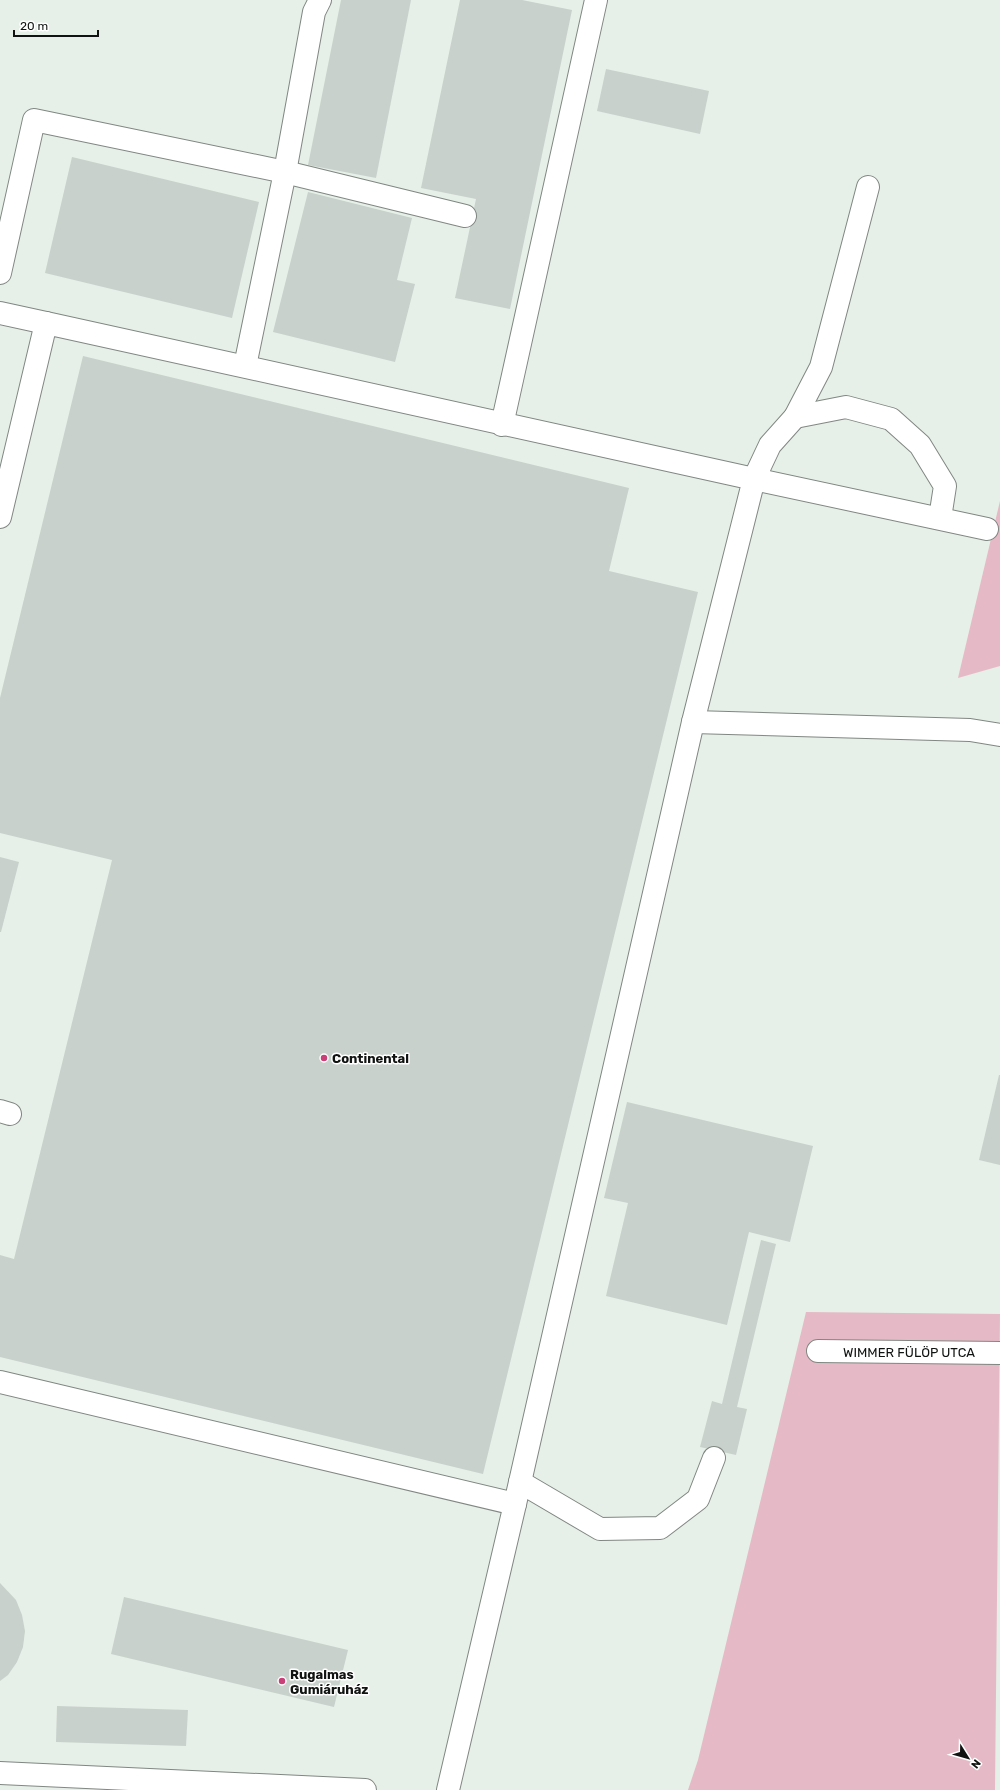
<svg xmlns="http://www.w3.org/2000/svg" width="1000" height="1790" viewBox="0 0 1000 1790" font-family="Rubik,sans-serif">
	<rect width="100%" height="100%" fill="#e7efe9"/>
	<!-- green -->
	<g fill="#e5bac6">
		<path d="M1000,501v165l-42,12z"/>
		<path d="M806,1312l194,2 -5,476h-307l10,-30z"/>
	</g>
	<!-- building -->
	<g fill="#c9d1cc">
		<path d="M341,0h70l-35,178 -68,-13z"/>
		<path d="M460,0h62l50,10 -62,299 -55,-11 21,-99 -55,-11z"/>
		<path d="M606,69l103,22 -9,43 -103,-23z"/>
		<path d="M72,157l187,45 -27,116 -187,-45z"/>
		<path d="M308,192l104,26 -15,62 18,4 -20,78 -122,-30z"/>
		<path d="M83,356l546,132 -20,83 89,21 -215,882 -483,-117v-102l14,4 98,-399 -112,-27v-135z"/>
		<path d="M0,857l19,5 -18,70h-1z"/>
		<path d="M999,1075h1v90l-21,-5z"/>
		<path d="M627,1102l186,44 -23,96 -41,-10 -22,93 -121,-29 22,-93 -24,-5z"/>
		<path d="M761,1240l15,4 -39,163 10,2 -11,46 -36,-8 12,-46 10,3z"/>
		<path d="M0,1583l16,17 6,15 3,16 -2,16 -6,15 -9,13 -8,6z"/>
		<path d="M124,1597l224,53 -14,57 -223,-53z"/>
		<path d="M57,1706l131,4 -2,36 -130,-4z"/>
	</g>
	<g fill="none" stroke-linecap="round" stroke-linejoin="round">
		<!-- minor casing -->
		<g stroke="#808782" stroke-width="24">
			<g id="minor">
				<path d="M868,187l-47,180 -26,50 -25,28 -16,34 233,50"/>
				<path d="M0,273l34,-153 251,52 180,44"/>
				<path d="M0,313l46,10"/>
				<path d="M245,366l40,-194 29,-160 6,-12"/>
				<path d="M795,417l51,-10 45,12 29,26 25,41 -5,32"/>
				<path d="M502,425l94,-425"/>
				<path d="M0,517l46,-194 708,156 -61,243 -178,782 -67,286"/>
				<path d="M693,722l277,8 30,5"/>
				<path d="M0,1111l10,3"/>
				<path d="M818,1351l182,2"/>
				<path d="M0,1382l515,122"/>
				<path d="M520,1482l80,47 60,-1 38,-29 16,-41"/>
				<path d="M0,1773l365,17"/>
			</g>
		</g>
		<!-- minor -->
		<use href="#minor" stroke="#fff" stroke-width="22"/>
	</g>
	<!-- markers -->
	<g fill="#c93f77" stroke="#fff" stroke-width="1.5">
		<circle cx="324" cy="1058" r="4"/>
		<circle cx="282" cy="1681" r="4"/>
	</g>
	<g text-anchor="middle" stroke-width="3" stroke-linejoin="round" paint-order="stroke">
		<!-- poi labels -->
		<g font-size="13" font-weight="bold" fill="#101311" stroke="#fff" text-anchor="start">
			<text x="332" y="1063">Continental</text>
			<text x="290" y="1679">Rugalmas<tspan x="290" dy="15">Gumiáruház</tspan></text>
		</g>
		<!-- street labels -->
		<g font-size="13" fill="#101311" stroke="#fff">
			<text x="909" y="1357">WIMMER FÜLÖP UTCA</text>
		</g>
	</g>
	<!-- north arrow -->
	<g transform="translate(968 1758) rotate(127)" stroke="#ffffff" stroke-width="3" paint-order="stroke">
	<path d="M0-3L7 15L0 10L-7 15Z" fill="#101311"/>
	<text y="-6" font-size="11" font-weight="bold" text-anchor="middle" fill="#101311">N</text>
	</g>
	<!-- scale -->
	<path d="M14 30v6h84v-6" fill="none" stroke="#101311" stroke-width="2"/>
	<text x="20" y="30" font-size="12" fill="#101311" stroke="#ffffff" stroke-width="3" paint-order="stroke">20 m</text>
</svg>
